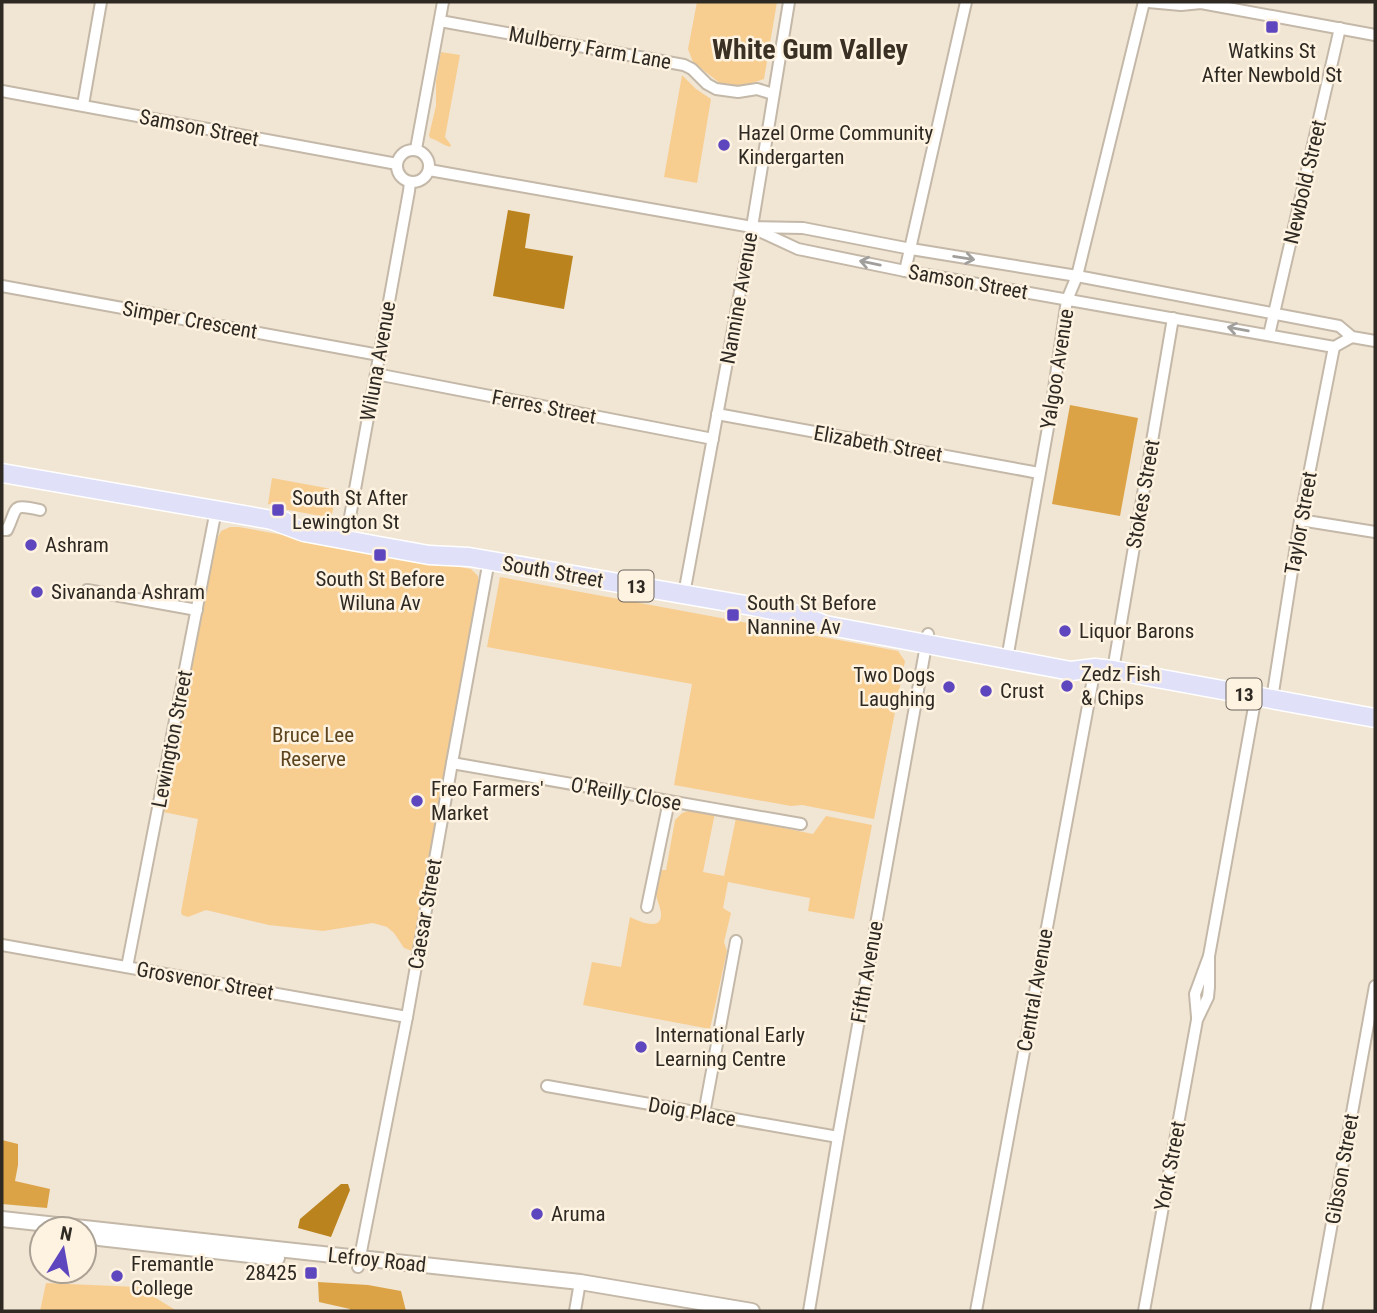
<svg xmlns="http://www.w3.org/2000/svg" width="1377" height="1313" viewBox="0 0 1377 1313" font-family="'Roboto Condensed',sans-serif">
	<rect width="100%" height="100%" fill="#f1e5d4"/>
	<!-- green -->
	<g fill="#f8ce90">
		<path d="M697,2h80l-13,77 -21,7 -22,-2 -28,-22 -5,-13z"/>
		<path d="M441,52l19,3 -15,82 6,8 -1,2c-8,-2 -12,-7 -20,-9l-1,-3 7,-29v-25z"/>
		<path d="M682,75l14,14 15,10 -14,84 -33,-6z"/>
		<path d="M272,478l65,12 -5,24 -6,3 -43,-8 -3,-3 -12,-2z"/>
		<path d="M230,527h9l232,42 7,7 1,10 -67,365 -8,-3 -10,-15 -7,-6 -14,-4 -50,8 -54,-6 -63,-15 -18,7 -6,-2 -1,-3 17,-93 -35,-7 52,-269 6,-12z"/>
		<path d="M500,577l398,74 7,10 -31,158 -72,-14 -11,1 -117,-21 18,-101 -205,-37z"/>
		<path d="M691,810l24,3 -12,59 21,4 12,-58 77,16 13,-18 46,9 -18,94 -46,-8 2,-13 -82,-16 -5,26 8,5 -7,29 3,9 -17,78 -127,-24 9,-43 29,5 9,-50c8,4 32,15 31,-3 0,-7 -5,-14 -5,-22 0,-7 2,-15 3,-22h7l9,-50 7,-7z"/>
		<path d="M46,1283l92,4 39,24h-137z"/>
	</g>
	<!-- forest -->
	<g fill="#dca346">
		<path d="M1070,405l68,13 -18,98 -68,-12z"/>
		<path d="M2,1140l16,4v21l-3,16 35,8 -3,19 -45,-4z"/>
		<path d="M318,1282l50,3 33,6 5,20h-56v-2l-31,-7z"/>
	</g>
	<!-- water -->
	<g fill="#ba831e">
		<path d="M508,210l22,4 -5,34 48,8 -9,53 -71,-13z"/>
		<path d="M341,1184h7l2,6 -19,47 -33,-9 2,-9z"/>
	</g>
	<g fill="none" stroke-linecap="round" stroke-linejoin="round">
		<!-- minor casing -->
		<g stroke="#c4b8a8" stroke-width="14">
			<g id="minor">
				<path d="M1148,2l33,3 20,-2 174,32"/>
				<path d="M440,21l244,44 8,4 15,15 9,5 22,3 19,-3 16,5"/>
				<path d="M2,91l395,73"/>
				<path d="M83,105l18,-103"/>
				<path d="M416,149l27,-147"/>
				<circle cx="413" cy="166" r="16"/>
				<path d="M429,170l323,57 51,1 108,21 166,27 262,50 13,11 23,4"/>
				<path d="M757,230l41,19 107,22 429,76 18,-10"/>
				<path d="M905,271l61,-269"/>
				<path d="M2,286l377,69"/>
				<path d="M1269,335l71,-307"/>
				<path d="M376,374l337,65"/>
				<path d="M717,414l322,59"/>
				<path d="M1300,520l75,12"/>
				<path d="M2,530h5c11,-22 3,-27 33,-20"/>
				<path d="M346,539l63,-348 1,-9"/>
				<path d="M87,590l110,20"/>
				<path d="M684,594l68,-367 37,-225"/>
				<path d="M1007,659l43,-243 17,-116 10,-24 67,-274"/>
				<path d="M1113,670l60,-352"/>
				<path d="M1272,699l28,-179 34,-173"/>
				<path d="M452,763l349,61"/>
				<path d="M647,907l22,-106"/>
				<path d="M2,945l405,72"/>
				<path d="M127,967l89,-457"/>
				<path d="M1197,1017l-2,-23 14,-38 47,-260"/>
				<path d="M547,1086l291,51"/>
				<path d="M704,1114l32,-173"/>
				<path d="M358,1267l49,-250 45,-254 37,-203"/>
				<path d="M575,1311l5,-29"/>
				<path d="M809,1311l29,-174 90,-503"/>
				<path d="M976,1311l119,-643"/>
				<path d="M1144,1311l53,-291 11,-23 1,-10v-31"/>
				<path d="M1316,1311l59,-325"/>
			</g>
		</g>
		<!-- tertiary casing -->
		<g stroke="#c4b8a8" stroke-width="18">
			<g id="tertiary">
				<path d="M2,1219l578,63 172,29"/>
				<path d="M99,1238l178,20"/>
			</g>
		</g>
		<!-- primary casing -->
		<g stroke="#fff" stroke-width="21">
			<g id="primary">
				<path d="M2,473l270,47 12,1"/>
				<path d="M272,520l32,12 75,14 50,9 40,2 288,50 46,9 22,9 246,46 24,-3 18,2 262,48"/>
			</g>
		</g>
		<!-- minor -->
		<use href="#minor" stroke="#fff" stroke-width="10"/>
		<!-- tertiary -->
		<use href="#tertiary" stroke="#fff" stroke-width="14"/>
		<!-- primary -->
		<use href="#primary" stroke="#e0e0f8" stroke-width="18"/>
	</g>
	<!-- one-way arrows -->
	<defs><path id="oneway-shaft" d="M-6 0H5M1.5-3L5.5 0L1.5 3" fill="none" stroke-width="1.6" stroke-linecap="round" stroke-linejoin="round" transform="scale(1.75)"/></defs>
	<g stroke="#a19f9c">
		<use href="#oneway-shaft" transform="translate(964 258) rotate(9)"/>
		<use href="#oneway-shaft" transform="translate(870 263) rotate(-168)"/>
		<use href="#oneway-shaft" transform="translate(1238 329) rotate(-170)"/>
	</g>
	<!-- markers -->
	<g fill="#5e46bf" stroke="#fef2e1" stroke-width="2.5">
		<rect x="1265" y="20" width="14" height="14" rx="3.5"/>
		<circle cx="724" cy="145" r="7"/>
		<rect x="271" y="503" width="14" height="14" rx="3.5"/>
		<circle cx="31" cy="545" r="7"/>
		<rect x="373" y="548" width="14" height="14" rx="3.5"/>
		<circle cx="37" cy="592" r="7"/>
		<rect x="726" y="608" width="14" height="14" rx="3.5"/>
		<circle cx="1065" cy="631" r="7"/>
		<circle cx="1067" cy="686" r="7"/>
		<circle cx="949" cy="687" r="7"/>
		<circle cx="986" cy="691" r="7"/>
		<circle cx="417" cy="801" r="7"/>
		<circle cx="641" cy="1047" r="7"/>
		<circle cx="537" cy="1214" r="7"/>
		<rect x="304" y="1266" width="14" height="14" rx="3.5"/>
		<circle cx="117" cy="1276" r="7"/>
	</g>
	<g text-anchor="middle" stroke-width="5" stroke-linejoin="round" paint-order="stroke">
		<!-- shield labels -->
		<g fill="#fef2e1" stroke="#6c665c" stroke-width="2">
			<rect x="618.5" y="570.5" width="35" height="31" rx="5"/>
			<rect x="1226.5" y="678.5" width="35" height="31" rx="5"/>
		</g>
		<g font-size="19" font-weight="bold" fill="#2e2a23">
			<text x="636" y="593">13</text>
			<text x="1244" y="701">13</text>
		</g>
		<!-- street labels -->
		<g font-size="21" fill="#2e2a23" stroke="#fef2e1">
			<text transform="translate(590 48) rotate(10)" y="7">Mulberry Farm Lane</text>
			<text transform="translate(199 128) rotate(11)" y="7">Samson Street</text>
			<text transform="translate(1305 182) rotate(-77)" y="7">Newbold Street</text>
			<text transform="translate(968 282) rotate(10)" y="7">Samson Street</text>
			<text transform="translate(739 298) rotate(-80)" y="7">Nannine Avenue</text>
			<text transform="translate(190 320) rotate(10)" y="7">Simper Crescent</text>
			<text transform="translate(378 361) rotate(-80)" y="7">Wiluna Avenue</text>
			<text transform="translate(1057 369) rotate(-81)" y="7">Yalgoo Avenue</text>
			<text transform="translate(544 407) rotate(11)" y="7">Ferres Street</text>
			<text transform="translate(878 444) rotate(10)" y="7">Elizabeth Street</text>
			<text transform="translate(1143 494) rotate(-80)" y="7">Stokes Street</text>
			<text transform="translate(1301 523) rotate(-80)" y="7">Taylor Street</text>
			<text transform="translate(553 572) rotate(10)" y="7">South Street</text>
			<text transform="translate(172 739) rotate(-79)" y="7">Lewington Street</text>
			<text transform="translate(626 794) rotate(10)" y="7">O'Reilly Close</text>
			<text transform="translate(425 914) rotate(-80)" y="7">Caesar Street</text>
			<text transform="translate(867 972) rotate(-80)" y="7">Fifth Avenue</text>
			<text transform="translate(205 981) rotate(10)" y="7">Grosvenor Street</text>
			<text transform="translate(1035 990) rotate(-80)" y="7">Central Avenue</text>
			<text transform="translate(692 1112) rotate(10)" y="7">Doig Place</text>
			<text transform="translate(1170 1166) rotate(-79)" y="7">York Street</text>
			<text transform="translate(1342 1169) rotate(-80)" y="7">Gibson Street</text>
			<text transform="translate(377 1260) rotate(6)" y="7">Lefroy Road</text>
		</g>
		<!-- poi labels -->
		<g font-size="21" fill="#2e2a23" stroke="#fef2e1" text-anchor="start">
			<text x="1272" y="58" text-anchor="middle">Watkins St<tspan x="1272" dy="24">After Newbold St</tspan></text>
			<text x="738" y="140">Hazel Orme Community<tspan x="738" dy="24">Kindergarten</tspan></text>
			<text x="292" y="505">South St After<tspan x="292" dy="24">Lewington St</tspan></text>
			<text x="45" y="552">Ashram</text>
			<text x="380" y="586" text-anchor="middle">South St Before<tspan x="380" dy="24">Wiluna Av</tspan></text>
			<text x="51" y="599">Sivananda Ashram</text>
			<text x="747" y="610">South St Before<tspan x="747" dy="24">Nannine Av</tspan></text>
			<text x="1079" y="638">Liquor Barons</text>
			<text x="1081" y="681">Zedz Fish<tspan x="1081" dy="24">&amp; Chips</tspan></text>
			<text x="935" y="682" text-anchor="end">Two Dogs<tspan x="935" dy="24">Laughing</tspan></text>
			<text x="1000" y="698">Crust</text>
			<text x="431" y="796">Freo Farmers'<tspan x="431" dy="24">Market</tspan></text>
			<text x="655" y="1042">International Early<tspan x="655" dy="24">Learning Centre</tspan></text>
			<text x="551" y="1221">Aruma</text>
			<text x="131" y="1271">Fremantle<tspan x="131" dy="24">College</tspan></text>
			<text x="297" y="1280" text-anchor="end">28425</text>
		</g>
		<!-- park labels -->
		<g font-size="21" fill="#5c441e" stroke="#fef2e1">
			<text x="313" y="742">Bruce Lee<tspan x="313" dy="24">Reserve</tspan></text>
		</g>
		<!-- district labels -->
		<g font-size="28" font-weight="bold" fill="#3a3023" stroke="#fef2e1">
			<text x="810" y="59">White Gum Valley</text>
		</g>
	</g>
	<!-- border -->
	<rect width="1377" height="1313" fill="none" stroke="#2e2a23" stroke-width="7"/>
	<!-- north arrow -->
	<g transform="translate(63 1250) rotate(11)"><circle r="33" fill="#fef2e1" stroke="#aba295" stroke-width="2"/>
	<path d="M0-5L12 26L0 18L-12 26Z" fill="#5e46bf"/>
	<text y="-10" font-size="19" font-weight="bold" text-anchor="middle" fill="#2e2a23">N</text>
	</g>
</svg>
